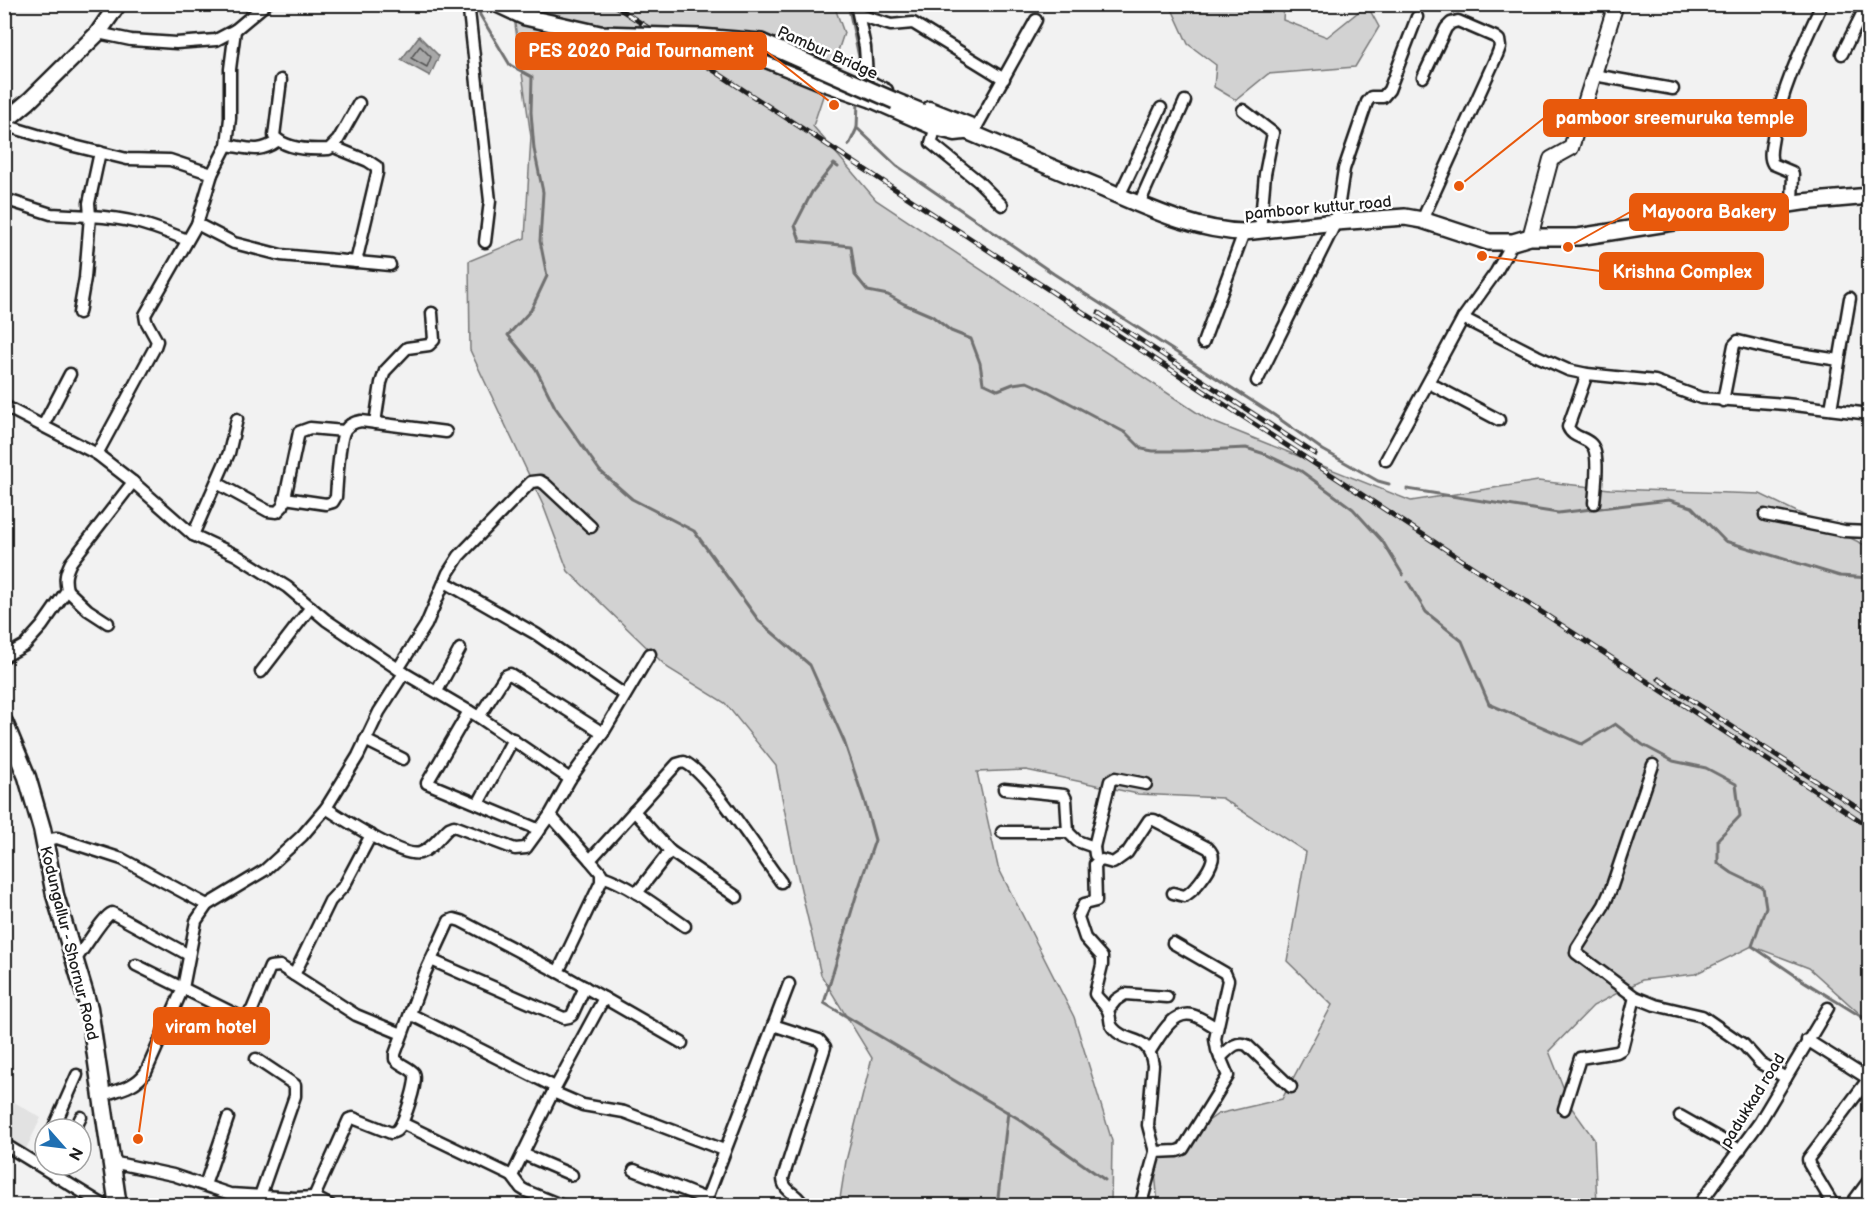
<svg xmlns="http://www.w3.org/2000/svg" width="1874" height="1210" viewBox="0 0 1874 1210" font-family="'Balsamiq Sans',sans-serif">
	<rect width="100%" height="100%" fill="#f2f2f2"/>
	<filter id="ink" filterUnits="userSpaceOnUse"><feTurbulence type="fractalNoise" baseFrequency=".0167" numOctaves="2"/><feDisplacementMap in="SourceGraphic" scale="12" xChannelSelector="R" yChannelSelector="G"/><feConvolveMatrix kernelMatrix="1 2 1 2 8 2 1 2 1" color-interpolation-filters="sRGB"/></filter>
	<g filter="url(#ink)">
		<!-- built -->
		<path fill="#e2e2e2" d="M4,1096l37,22 -16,33 -20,-12z"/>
		<!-- green -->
		<g fill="#d2d2d2" stroke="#777" stroke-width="1.5">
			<path d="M485,5h349l10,28 -31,93 63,74 332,220 203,81 127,-20 72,8 150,5 109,53v475l-60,-54 -57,-22 -57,28 -53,6 -49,26 -44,45 22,56 23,32 3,66h-439l-4,-45 64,-46 64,-15 50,-94 -45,-44 19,-109 -84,-54 -84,-4 -112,-24 -49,2 21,95 76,150 38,124 -1,64h-272l7,-44 26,-103 -51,-83 -26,-111 -19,-98 -51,-63 -57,-35 -100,-97 -25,-66 -73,-155 -1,-89 56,-23 6,-101 -17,-120z"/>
			<path d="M1139,5h145l-1,15 44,17 40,-32 12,22 -24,40 -87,7 -32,26 -22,-13 2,-22 -28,-21 -16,-35z"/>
		</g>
		<!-- water -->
		<path fill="#a8a8a8" stroke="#707070" stroke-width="1.5" d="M419,36l20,20 -9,20 -29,-16z"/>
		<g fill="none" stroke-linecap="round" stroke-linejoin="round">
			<!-- shore -->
			<path stroke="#545454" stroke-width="1.5" d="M420,46l11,11 -4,10 -16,-9z"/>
			<!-- stream -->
			<g stroke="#707070" stroke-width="3">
				<path d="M848,4l12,58 1,17"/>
				<path d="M479,5l1,10 30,50 22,12 -1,35 3,37 9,43 -3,49 7,35 -16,34 -23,25 28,34 19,38 45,64 32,28 62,32 65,90 51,44 34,76 20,59 11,40 -18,53 -33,110 195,116 86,61"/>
				<path d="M857,128l40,38 157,108 220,141 49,35 55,31 11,3"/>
				<path d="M849,145l8,-17 1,-27"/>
				<path d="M838,167l-4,-3 -22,28 -17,33 5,16 51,5 4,29 13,16 20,4 16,9 28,12 19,15 20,8 9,24 3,20 15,7 15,-6 14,-2 20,9 79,42 16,16 11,2h30l63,-3 19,6 36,17 52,38 30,33 20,33"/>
				<path d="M1407,489l151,24 111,-13 23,7 33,34 115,35 30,2"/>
				<path d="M1408,582l18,30 36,29 27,63 93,40 33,-20 28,21 30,16 33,7 30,16 4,32 -22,23v24l14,10 31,15 3,19 -14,39 53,36 65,40"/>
				<path d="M997,1206l11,-94"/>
			</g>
			<!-- minor casing -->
			<g stroke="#1c1c1c" stroke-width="15">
				<g id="minor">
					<path d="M466,4l3,7 21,190 -5,41"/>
					<path d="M856,4l9,43 2,29 6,7 14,7"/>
					<path d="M859,15l32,10 22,-2 91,56"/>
					<path d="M98,33l33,7 45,3 40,-3 19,-10 31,-26"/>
					<path d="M741,52l82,33 46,16 66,29 20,5 18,-2 63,-113"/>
					<path d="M1842,54l25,-50"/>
					<path d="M1594,75l79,14"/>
					<path d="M281,80l-7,56c12,14 38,14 55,13l9,-9 21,-37"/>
					<path d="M929,107l48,19"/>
					<path d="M1243,110l30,23 -8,41 -5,57"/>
					<path d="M4,125l70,21 53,13 43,1 42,14 15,-29 3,-27v-49l5,-39"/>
					<path d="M935,130l-4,13 47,38 24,24"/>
					<path d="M227,145c21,3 32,9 50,-4"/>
					<path d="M334,147l34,14 9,6v6l-21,89"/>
					<path d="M1119,196l42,-88"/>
					<path d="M4,199l47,15 39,2 -1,-13 11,-51"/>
					<path d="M1139,204l46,-103"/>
					<path d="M1792,204l1,-30 -1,-2 -19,-8c-5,-8 -1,-18 0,-27 8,-47 29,-90 49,-133"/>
					<path d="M1422,220l75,-165 3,-8 -1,-7 -4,-3 -37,-16 -7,2 -5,5 -23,49"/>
					<path d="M197,224l37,19 47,12 109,10"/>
					<path d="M79,313l6,-35 5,-62c40,2 60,9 97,24"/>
					<path d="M1463,318l74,38 31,14 19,4 68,7 46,17 85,6 84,10"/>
					<path d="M1203,343l41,-111"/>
					<path d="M1587,374l-19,53c4,10 15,10 22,16 11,8 5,46 4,60"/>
					<path d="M1257,381l79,-159 8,-53 23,-67 4,-5h12l6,-7 28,-73"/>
					<path d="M1429,383l70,37"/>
					<path d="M1723,401l11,-56 4,-4 42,10 59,9"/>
					<path d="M4,406l93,48 36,28 60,53 43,20 51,32 39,33 78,53 75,44 91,62"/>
					<path d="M1831,409l19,-111"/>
					<path d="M375,423l6,-40 4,-12 22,-23 22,-3 5,-5 -2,-27"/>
					<path d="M43,426l27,-52"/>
					<path d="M97,454l58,-107 2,-6 -11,-20 -1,-6 52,-91 15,-50"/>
					<path d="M1386,460l77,-142 33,-46 17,-30"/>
					<path d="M217,483l51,28 9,1 6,-6 2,-8 14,-66 11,-4 34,3"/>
					<path d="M285,498l41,6 7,-2 3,-5c1,-14 3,-57 9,-67 4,-6 10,-8 16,-9l85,11"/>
					<path d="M1765,515l79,16 26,1"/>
					<path d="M193,535l36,-82 8,-34"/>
					<path d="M445,582l91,52 89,61"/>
					<path d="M67,590l21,20 20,13"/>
					<path d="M4,657l21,-12 17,-19 25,-36c-3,-12 -1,-18 4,-28l62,-80"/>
					<path d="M398,669l28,-44 22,-52 11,-17 72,-74 9,-1 5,3 46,43"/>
					<path d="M261,672l50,-65"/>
					<path d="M437,691l23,-42"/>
					<path d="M469,711l-42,72 113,47"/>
					<path d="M479,717l26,-41 5,-2 93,59"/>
					<path d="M365,740l38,19"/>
					<path d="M1653,765l-42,124 -7,16 -27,43 -1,5 59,44 20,8 47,11 42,29 16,18 26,15"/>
					<path d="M1004,789l60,6 2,4 2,33 9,9 17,6"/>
					<path d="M478,804l35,-65"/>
					<path d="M326,808c17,11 76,50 94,45 12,-4 20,-17 29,-25l5,-2 61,23 11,-1 24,-33 20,-36 33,-46 47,-79"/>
					<path d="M634,811l36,40 67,46"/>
					<path d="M550,815l40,45"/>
					<path d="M1002,832h66"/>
					<path d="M45,840l12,-2 65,21 85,46"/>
					<path d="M1095,855l-1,-8 16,-66 5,-3 31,6"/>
					<path d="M602,876c30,10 57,32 83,50"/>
					<path d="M637,893l33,-42"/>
					<path d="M75,960c9,-10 28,-44 37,-47l77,42"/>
					<path d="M431,960l133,58 5,-1 3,-2 13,-28"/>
					<path d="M136,965l107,53 9,-8 18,-43 10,-1 76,49 46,19"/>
					<path d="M294,975l36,-74 14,-15 27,-51"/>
					<path d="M604,998l78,45"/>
					<path d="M1108,1010l8,-10 9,-6 42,3"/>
					<path d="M410,1014l145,73"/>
					<path d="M773,1025l46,15 6,7 -42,131c0,15 16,15 20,28"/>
					<path d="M1807,1040l60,38 -1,4 -58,77 1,5 25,42"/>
					<path d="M1150,1051c9,-13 22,-41 42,-36 8,2 18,9 25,13"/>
					<path d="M1220,1058c9,-8 15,-18 27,-13l44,42"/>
					<path d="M256,1059l39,26v11l-35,100"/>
					<path d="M553,1092l30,13 41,7 100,38"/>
					<path d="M103,1095c18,-6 32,-8 43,-23l37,-84 13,-67 11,-16 58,-35 37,-34 24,-28 32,-52 21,-44 25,-39"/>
					<path d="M1564,1109l16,-51 37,-6 5,-3 13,-52"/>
					<path d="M1680,1116l60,34"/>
					<path d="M402,1123l110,53 9,12 5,3 37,15"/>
					<path d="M53,1129l24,-54"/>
					<path d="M75,1129l6,-12"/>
					<path d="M4,1144l101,62"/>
					<path d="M1155,1152l22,-1 6,-2 45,-73 -11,-26 -2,-11 13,-59 -3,-7 -52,-30"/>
					<path d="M523,1154l49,21"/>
					<path d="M112,1162l61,13 57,19 65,4 19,-1 17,9"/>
					<path d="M634,1170l72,29"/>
					<path d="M512,1176l39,-80 53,-98 -46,-26 43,-90v-9l-11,-13 87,-96 7,-2c23,9 79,96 97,120"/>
					<path d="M205,1185l23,-67"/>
					<path d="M314,1197l35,-78 4,-1 38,15c5,-2 5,-1 8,-5 5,-7 20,-48 15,-55 -5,-6 -14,-8 -19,-14v-5l30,-81 24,-52 5,-2 7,2 97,51"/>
					<path d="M704,1206l85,-222"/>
					<path d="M1143,1206l-1,-6 13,-48 -7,-27 5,-60c-5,-33 -25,-19 -40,-37 -4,-5 -2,-8 -4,-14 -1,-8 -10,-13 -14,-20l7,-29v-8l-17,-19 -7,-21 6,-13 12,-3 -1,-37 7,-4 11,3 14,-10 22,-33h5l54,28c4,4 6,8 4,13 -2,9 -19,32 -28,35l-11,-3"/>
					<path d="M1698,1206l61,-83 69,-115"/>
					<path d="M1850,1206l20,-27"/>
				</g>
			</g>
			<!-- tertiary casing -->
			<g stroke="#1c1c1c" stroke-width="18">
				<path id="tertiary" d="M1530,237l21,-78 20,-11 45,-144"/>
			</g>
			<!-- secondary casing -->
			<g stroke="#1c1c1c" stroke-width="20">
				<g id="secondary">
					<path d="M895,101c69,28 137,59 206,87 45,19 94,43 143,44l92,-10 69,-5 17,3 67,22h24l17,-5h48l224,-35 68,-6"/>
					<path d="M4,122l25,-21 69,-68 20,-29"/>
				</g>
			</g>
			<!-- primary casing -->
			<g stroke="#1c1c1c" stroke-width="21">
				<path id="primary" d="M4,722l23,55 15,52 13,66 34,113 29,198"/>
			</g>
			<!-- minor -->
			<use href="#minor" stroke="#fff" stroke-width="10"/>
			<!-- tertiary -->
			<use href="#tertiary" stroke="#fff" stroke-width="14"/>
			<!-- secondary -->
			<use href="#secondary" stroke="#fff" stroke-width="15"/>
			<!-- primary -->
			<use href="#primary" stroke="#fff" stroke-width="16"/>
			<!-- rail casing -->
			<g stroke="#1c1c1c" stroke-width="5">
				<g id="rail">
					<path d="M612,4l1258,823"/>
					<path d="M1099,313l216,141"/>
					<path d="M1659,679l211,137"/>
				</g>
			</g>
			<!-- rail -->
			<use href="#rail" stroke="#fff" stroke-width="3" stroke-dasharray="9" stroke-linecap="butt"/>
			<!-- secondary-bridge casing -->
			<g stroke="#1c1c1c" stroke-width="20" stroke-linecap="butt">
				<path id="secondary-bridge" d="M497,4l28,13 75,17 101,3 60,5 134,59"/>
			</g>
			<!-- secondary-bridge -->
			<use href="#secondary-bridge" stroke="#fff" stroke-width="15"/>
		</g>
	</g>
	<g text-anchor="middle" stroke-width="5" stroke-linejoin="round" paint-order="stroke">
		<!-- street labels -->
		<g font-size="16" fill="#1c1c1c" stroke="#fff">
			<text transform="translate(828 52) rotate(24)" y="6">Pambur Bridge</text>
			<text transform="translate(1318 207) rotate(-5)" y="6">pamboor kuttur road</text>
			<text transform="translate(70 943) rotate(76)" y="6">Kodungallur - Shornur Road</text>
			<text transform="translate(1752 1100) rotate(-58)" y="6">padukkad road</text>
		</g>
	</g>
	<!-- callouts -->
	<path fill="none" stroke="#e8590c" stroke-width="2" d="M834 105L766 51M1459 186L1544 118M1568 247L1630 212M1482 256L1600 271M138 1139L154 1026"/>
	<g fill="#e8590c" stroke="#fff" stroke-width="2">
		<circle cx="834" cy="105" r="6"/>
		<circle cx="1459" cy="186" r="6"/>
		<circle cx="1568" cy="247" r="6"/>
		<circle cx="1482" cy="256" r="6"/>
		<circle cx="138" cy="1139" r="6"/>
	</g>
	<g fill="#e8590c" stroke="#e8590c" stroke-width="2">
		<rect x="516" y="33" width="250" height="36" rx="6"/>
		<rect x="1544" y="100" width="262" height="36" rx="6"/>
		<rect x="1630" y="194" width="158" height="36" rx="6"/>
		<rect x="1600" y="253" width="163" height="36" rx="6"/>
		<rect x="154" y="1008" width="115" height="36" rx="6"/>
	</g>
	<g font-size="18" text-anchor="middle" font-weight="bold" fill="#fff">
		<text x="641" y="57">PES 2020 Paid Tournament</text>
		<text x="1675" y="124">pamboor sreemuruka temple</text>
		<text x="1709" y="218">Mayoora Bakery</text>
		<text x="1682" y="278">Krishna Complex</text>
		<text x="211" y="1033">viram hotel</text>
	</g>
	<!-- margin -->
	<rect width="1874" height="1210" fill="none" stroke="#fff" stroke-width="24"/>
	<rect x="12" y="12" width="1850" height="1186" fill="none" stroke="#1c1c1c" stroke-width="2" filter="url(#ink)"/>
	<!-- north arrow -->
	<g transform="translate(63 1147) rotate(118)"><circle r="28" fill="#ffffff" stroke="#a4a4a4" stroke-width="1.5"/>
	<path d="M0-4.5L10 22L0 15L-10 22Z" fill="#1f6fb2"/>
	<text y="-9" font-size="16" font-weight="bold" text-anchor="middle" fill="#1c1c1c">N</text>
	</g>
</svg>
